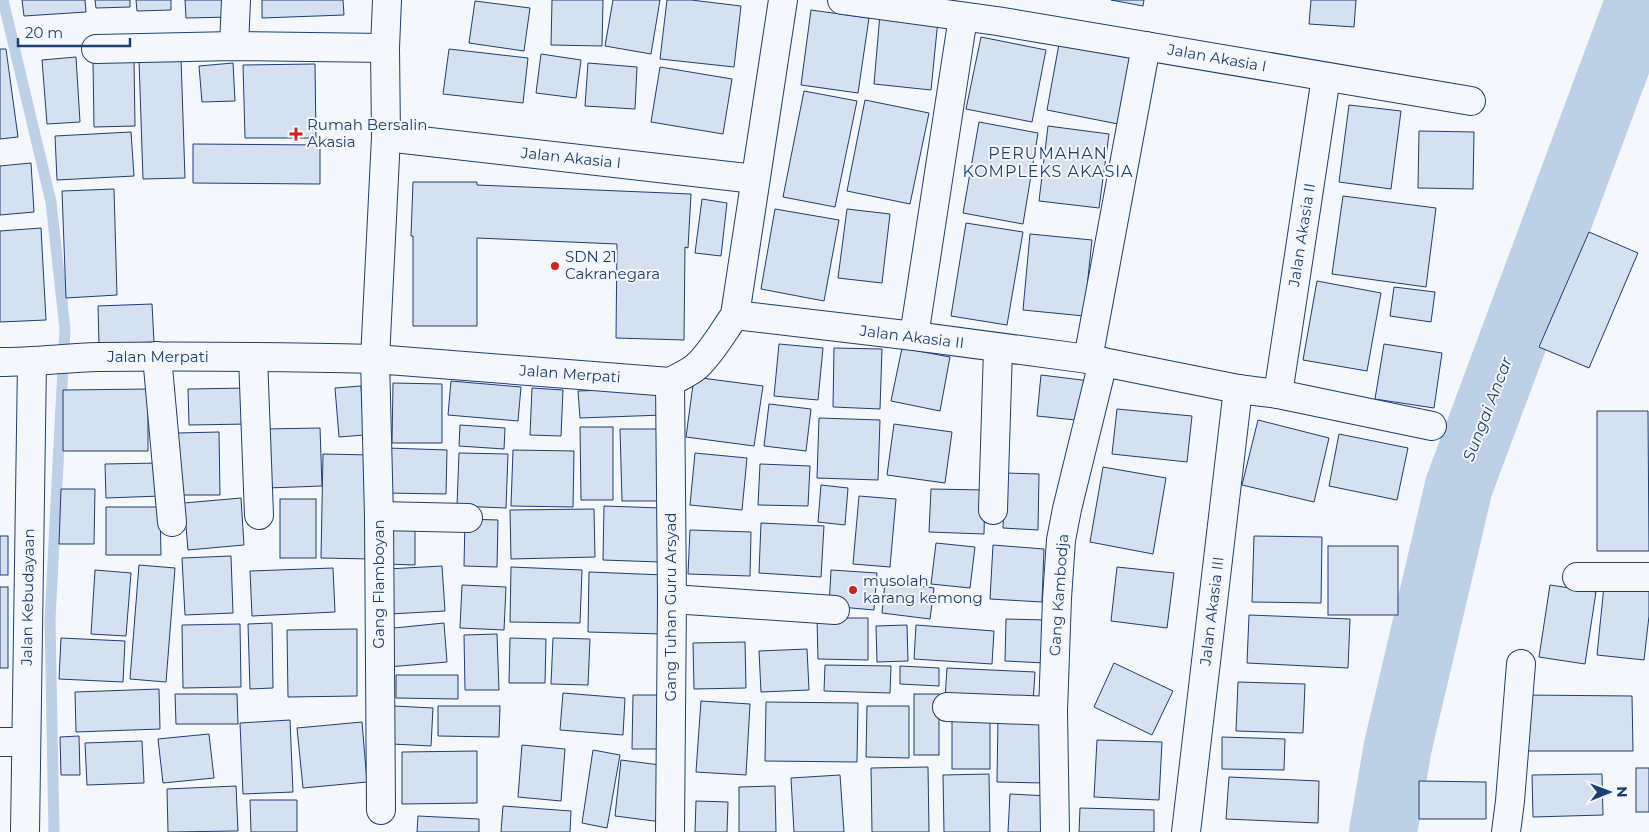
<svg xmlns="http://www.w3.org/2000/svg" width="1649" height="832" viewBox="0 0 1649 832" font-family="Montserrat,sans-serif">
	<rect width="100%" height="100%" fill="#f4f7fb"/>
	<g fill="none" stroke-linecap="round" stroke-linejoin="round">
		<!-- stream -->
		<path stroke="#bed0e5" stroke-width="11" d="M3,0l48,202 14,127 -15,291 4,212"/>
		<!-- river -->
		<path stroke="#bed0e5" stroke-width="68" d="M1383,832l15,-86 61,-260 181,-486"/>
	</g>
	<!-- building -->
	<g fill="#d5e0f0" stroke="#1d3f73">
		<path d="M22,0h63l1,12 -62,4z"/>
		<path d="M95,0h35v7l-34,1z"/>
		<path d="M136,0h35v10l-34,1z"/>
		<path d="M185,0h47v17l-46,1z"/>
		<path d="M262,0h81l1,15 -82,3z"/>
		<path d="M552,0h51l-1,46 -51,-1z"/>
		<path d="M613,0h47l-9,54 -46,-8z"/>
		<path d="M667,0h24l50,6 -7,61 -74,-8z"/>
		<path d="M1111,0h33l-1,6z"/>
		<path d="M1311,0h45l-2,27 -45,-3z"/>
		<path d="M475,1l55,7 -6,43 -55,-8z"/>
		<path d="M811,10l58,8 -11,75 -57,-8z"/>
		<path d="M880,14l58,6 -7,70 -57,-6z"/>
		<path d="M981,37l65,13 -14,72 -66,-13z"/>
		<path d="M1059,44l71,14 -12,66 -71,-14z"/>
		<path d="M0,49h6l12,88 -18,2z"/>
		<path d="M449,49l79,9 -5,45 -80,-9z"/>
		<path d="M541,54l40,6 -5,38 -40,-5z"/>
		<path d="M76,57l4,65 -33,2 -5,-64z"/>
		<path d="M181,58l4,120 -42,1 -4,-119z"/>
		<path d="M134,61l1,65 -41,1 -1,-65z"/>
		<path d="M233,63l2,38 -33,1 -3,-36z"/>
		<path d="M588,63l49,4 -2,42 -50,-3z"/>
		<path d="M315,64l1,74h-71l-2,-73z"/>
		<path d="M660,67l72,12 -9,55 -72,-12z"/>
		<path d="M804,91l53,10 -22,106 -52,-10z"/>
		<path d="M865,100l64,13 -19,91 -63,-13z"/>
		<path d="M1349,105l52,6 -10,78 -52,-7z"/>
		<path d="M979,122l59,11 -15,91 -60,-11z"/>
		<path d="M1048,126l61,8 -10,74 -60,-7z"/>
		<path d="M1419,131l55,1 -1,57 -55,-1z"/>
		<path d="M131,132l3,44 -77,4 -2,-44z"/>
		<path d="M193,144l127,1v39l-127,-1z"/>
		<path d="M31,163l3,49 -34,3v-49z"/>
		<path d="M413,182h64v3l214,9 -3,54 -3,-1 -1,93 -68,-2 1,-94 -140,-6v88h-64v-90h-2z"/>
		<path d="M114,189l3,106 -51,3 -4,-107z"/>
		<path d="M1343,196l93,12 -10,79 -94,-13z"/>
		<path d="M702,199l25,4 -6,53 -26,-3z"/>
		<path d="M775,209l64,11 -15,81 -63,-12z"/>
		<path d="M847,209l43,5 -8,69 -44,-5z"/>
		<path d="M966,223l57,9 -16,93 -56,-9z"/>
		<path d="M41,228l5,92 -46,2v-91z"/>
		<path d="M1589,232l49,21 -49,115 -50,-21z"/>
		<path d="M1030,234l62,6 -8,76 -61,-6z"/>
		<path d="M1317,281l64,12 -14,78 -64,-11z"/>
		<path d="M1394,287l41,5 -4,30 -41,-6z"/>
		<path d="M152,304l2,38 -55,2 -1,-38z"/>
		<path d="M779,344l44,4 -5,52 -44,-4z"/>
		<path d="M1384,344l58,9 -8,55 -59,-9z"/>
		<path d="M834,348l48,1 -2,60 -47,-2z"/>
		<path d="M902,348l48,9 -10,54 -49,-10z"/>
		<path d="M1041,375l49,6 -5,40 -48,-5z"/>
		<path d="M694,377l69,9 -9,60 -68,-9z"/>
		<path d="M451,381l70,6 -3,34 -70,-6z"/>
		<path d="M393,383l49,1v59h-50z"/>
		<path d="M361,386l3,49 -25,2 -4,-49z"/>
		<path d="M248,388v36l-59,1 -1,-36z"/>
		<path d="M532,388l31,2 -2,46 -31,-1z"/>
		<path d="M662,388l1,27 -83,3 -2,-27z"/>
		<path d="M148,389v62h-85v-61z"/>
		<path d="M769,404l42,5 -5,42 -42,-5z"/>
		<path d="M1117,409l75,7 -5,46 -75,-8z"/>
		<path d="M1597,411h51l1,140h-52z"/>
		<path d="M819,418l61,2 -2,60 -61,-2z"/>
		<path d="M1258,420l71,18 -15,64 -72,-17z"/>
		<path d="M894,424l58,8 -7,51 -58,-8z"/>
		<path d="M460,425l45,3 -1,21 -45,-3z"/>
		<path d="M580,427h33v73h-32z"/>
		<path d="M320,428l2,58 -55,2 -2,-59z"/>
		<path d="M620,429h41l1,72h-40z"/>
		<path d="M219,432l1,63h-41l-1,-62z"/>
		<path d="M1339,434l69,14 -11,52 -68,-14z"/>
		<path d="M387,448l60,2 -1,44 -60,-1z"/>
		<path d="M513,450l61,1 -1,56 -62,-1z"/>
		<path d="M459,453l49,1 -2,54 -49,-2z"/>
		<path d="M695,453l52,5 -5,52 -52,-5z"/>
		<path d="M323,454l50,1 -2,104 -50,-1z"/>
		<path d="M160,463l1,33 -55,2 -1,-34z"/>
		<path d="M760,464l50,2 -2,40 -50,-1z"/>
		<path d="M1103,467l63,11 -13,76 -63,-12z"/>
		<path d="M1005,473l34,1 -1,56 -35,-2z"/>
		<path d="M821,485l27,3 -3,37 -27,-3z"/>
		<path d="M61,489h34l-1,55h-35z"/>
		<path d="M931,489l54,1 -1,44 -55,-2z"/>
		<path d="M859,496l37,3 -6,68 -37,-3z"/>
		<path d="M241,498l3,47 -56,5 -4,-47z"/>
		<rect x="280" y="499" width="36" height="59"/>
		<path d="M604,506l57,2 -1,54 -57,-2z"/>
		<path d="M106,507h54l1,48h-55z"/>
		<path d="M594,509l1,48 -84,2 -1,-49z"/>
		<path d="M465,519l33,1 -1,47 -33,-1z"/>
		<path d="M386,523l29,1v41l-29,-1z"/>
		<path d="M761,523l63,3 -3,51 -62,-4z"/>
		<path d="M690,530l61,2 -1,44 -62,-2z"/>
		<rect x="0" y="536" width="8" height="39"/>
		<path d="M1254,536l68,1 -1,66 -69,-1z"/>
		<path d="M936,543l39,4 -5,41 -39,-4z"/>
		<path d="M993,545l51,4 -2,53 -52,-3z"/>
		<rect x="1328" y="546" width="70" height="69"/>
		<path d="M231,556l2,57 -48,2 -3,-57z"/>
		<path d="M139,565l36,3 -9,114 -36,-3z"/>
		<path d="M442,566l3,45 -55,3 -3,-45z"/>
		<path d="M511,567l71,3 -2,53 -70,-1z"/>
		<path d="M1117,567l57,6 -7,55 -56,-7z"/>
		<path d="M333,568l2,44 -83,4 -2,-45z"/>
		<path d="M95,570l36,3 -5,63 -35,-2z"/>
		<path d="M831,570l46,3 -3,37 -45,-4z"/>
		<path d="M589,572l76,3 -2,59 -75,-2z"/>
		<path d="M885,582l49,6 -4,31 -48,-6z"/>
		<path d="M462,585l44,2 -2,43 -44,-2z"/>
		<path d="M1550,585l46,7 -11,72 -46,-7z"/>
		<path d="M1604,586l45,5v25l-5,44 -47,-5z"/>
		<rect x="0" y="587" width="8" height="81"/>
		<path d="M1249,615l101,4 -2,49 -101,-5z"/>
		<path d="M817,618h51v42l-50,-1z"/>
		<path d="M1006,619l40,1 -1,43 -40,-2z"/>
		<path d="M272,623l1,65 -23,1 -2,-65z"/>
		<path d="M444,623l3,39 -59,5 -4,-38z"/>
		<path d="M240,624l1,63 -58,1 -1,-63z"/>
		<path d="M907,625l1,36 -31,1 -1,-36z"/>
		<path d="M916,625l78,6 -2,33 -78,-5z"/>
		<path d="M357,629v67l-69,1 -1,-67z"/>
		<path d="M497,634l2,56h-34l-1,-55z"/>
		<path d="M61,638l64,3 -2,41 -64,-3z"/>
		<path d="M510,638l36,1 -1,44h-36z"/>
		<path d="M553,638l37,1 -2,46 -37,-1z"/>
		<path d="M745,642l1,46 -52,1 -1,-46z"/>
		<path d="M807,649l2,41 -48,2 -2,-41z"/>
		<path d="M1114,663l59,28 -21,44 -58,-28z"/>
		<path d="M825,665l66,1 -1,27 -66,-2z"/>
		<path d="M900,666l39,2v18l-39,-2z"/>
		<path d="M947,668l88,4 -2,31 -88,-4z"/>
		<path d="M396,675h62v24l-62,-1z"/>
		<path d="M1238,682l67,2 -2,49 -67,-2z"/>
		<path d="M159,689l1,40 -84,3 -1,-40z"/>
		<path d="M563,693l62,5 -2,37 -63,-5z"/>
		<path d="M175,694h62l1,30h-62z"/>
		<rect x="914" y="694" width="25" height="61"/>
		<path d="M633,695h37l-1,54h-37z"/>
		<path d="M1522,695l110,1 1,55h-111z"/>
		<path d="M701,701l49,3 -4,71 -50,-3z"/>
		<path d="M766,702l92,1 -1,59 -92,-1z"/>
		<path d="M394,706l39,2 -2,38 -39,-2z"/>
		<path d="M438,706h62l-1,31 -61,-1z"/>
		<path d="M867,706h42v52l-43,-1z"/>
		<rect x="952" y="713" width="38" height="56"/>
		<path d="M998,717l46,1 -1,65 -46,-1z"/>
		<path d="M290,720l3,72 -50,2 -3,-71z"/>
		<path d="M362,722l5,60 -64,6 -6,-60z"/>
		<path d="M209,734l5,44 -51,5 -5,-44z"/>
		<path d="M79,736l1,39h-19l-1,-38z"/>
		<path d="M1222,737l63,2 -1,31 -62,-1z"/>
		<path d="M1097,740l65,2 -3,58 -65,-3z"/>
		<path d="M142,741l2,42 -57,2 -2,-42z"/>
		<path d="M522,745l43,4 -4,52 -43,-4z"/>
		<path d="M593,750l27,5 -13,73 -25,-5z"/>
		<path d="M477,751v52l-75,1v-52z"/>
		<path d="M621,760l47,6 -6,56 -47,-6z"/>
		<path d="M928,767l1,65h-57l-1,-64z"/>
		<rect x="1636" y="768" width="13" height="44"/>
		<path d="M989,774l1,58h-46l-1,-57z"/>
		<path d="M1602,774l1,41 -70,2 -1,-42z"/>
		<path d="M840,775l4,57h-50l-3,-54z"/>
		<path d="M1229,777l90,4 -1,42 -92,-4z"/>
		<path d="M1419,781l67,1v37h-67z"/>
		<path d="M236,786l2,45 -70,1 -1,-43z"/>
		<path d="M775,786l1,46h-37v-45z"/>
		<path d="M1010,794l39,2 -1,36h-40z"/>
		<path d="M250,800h47v32h-46z"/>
		<path d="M696,801l32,1 -1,30h-32z"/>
		<path d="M503,806l68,5 -1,21h-69z"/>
		<path d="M1080,808l74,2v22h-75z"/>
		<path d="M418,816l61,3v13h-62z"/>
	</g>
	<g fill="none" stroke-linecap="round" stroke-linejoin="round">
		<!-- minor casing -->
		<g stroke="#1d3f73" stroke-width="30">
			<g id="minor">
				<path d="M842,0l155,21 474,80"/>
				<path d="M234,46l2,-46"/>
				<path d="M96,49l138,-3 151,2"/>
				<path d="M386,137l369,42"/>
				<path d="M735,315l179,21 174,23 150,30 40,5 154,32"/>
				<path d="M914,336l49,-319"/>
				<path d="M157,356l15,166"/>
				<path d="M253,357l6,158"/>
				<path d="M1088,359l58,-313"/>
				<path d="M0,362c33,0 66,-4 98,-5 93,-1 185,0 277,2l11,-222 -1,-89 2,-48"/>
				<path d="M670,382l2,217 -2,233"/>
				<path d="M1278,394l48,-317"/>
				<path d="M993,510l5,-161"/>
				<path d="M379,516l89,2"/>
				<path d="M1577,577h72"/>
				<path d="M672,599l163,11"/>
				<path d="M947,707l106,4"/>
				<path d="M0,742h25"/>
				<path d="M381,810l-2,-294 -4,-157 295,23c9,-5 19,-9 27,-16 15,-14 26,-34 38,-51l48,-315"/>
				<path d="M25,832l7,-470"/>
				<path d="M1055,832l-2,-121 4,-113 4,-58 6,-31 36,-147"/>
				<path d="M1186,832l52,-443"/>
				<path d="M1506,832l4,-31 11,-137"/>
			</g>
		</g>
		<!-- minor -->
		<use href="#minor" stroke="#f4f7fb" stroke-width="28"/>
	</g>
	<!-- markers -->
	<g fill="#c62828" stroke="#f4f7fb" stroke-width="2">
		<path d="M293.5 126.5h5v5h5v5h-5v5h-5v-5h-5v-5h5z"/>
		<circle cx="555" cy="266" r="5"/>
		<circle cx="853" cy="590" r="5"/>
	</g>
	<g text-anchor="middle" stroke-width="4" stroke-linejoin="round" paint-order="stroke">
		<!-- street labels -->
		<g font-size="15" fill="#1d3f73" stroke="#f4f7fb">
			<text transform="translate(1217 58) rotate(10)" y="5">Jalan Akasia I</text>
			<text transform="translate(571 158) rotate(6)" y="5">Jalan Akasia I</text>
			<text transform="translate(1302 235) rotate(-81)" y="5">Jalan Akasia II</text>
			<text transform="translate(912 337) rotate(7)" y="5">Jalan Akasia II</text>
			<text x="158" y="362">Jalan Merpati</text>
			<text transform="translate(570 374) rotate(4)" y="5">Jalan Merpati</text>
			<text transform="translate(379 584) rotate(-90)" y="5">Gang Flamboyan</text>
			<text transform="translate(1059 595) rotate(-86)" y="5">Gang Kambodja</text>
			<text transform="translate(28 597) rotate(-89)" y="5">Jalan Kebudayaan</text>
			<text transform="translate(671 607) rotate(-90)" y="5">Gang Tuhan Guru Arsyad</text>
			<text transform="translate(1212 611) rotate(-83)" y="5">Jalan Akasia III</text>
		</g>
		<!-- poi labels -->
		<g font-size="15" fill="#1d3f73" stroke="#f4f7fb" text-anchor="start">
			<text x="307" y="130">Rumah Bersalin<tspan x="307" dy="17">Akasia</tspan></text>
			<text x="565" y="262">SDN 21<tspan x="565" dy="17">Cakranegara</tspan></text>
			<text x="863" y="586">musolah<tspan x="863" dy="17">karang kemong</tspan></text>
		</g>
		<!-- neighbourhood labels -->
		<g font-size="16" letter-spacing="1" fill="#1d3f73" stroke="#f4f7fb">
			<text x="1048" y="159">PERUMAHAN<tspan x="1048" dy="18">KOMPLEKS AKASIA</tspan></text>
		</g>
		<!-- water labels -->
		<g font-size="16" font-style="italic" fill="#1d3f73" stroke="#f4f7fb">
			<text transform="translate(1487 409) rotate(-69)" y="6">Sungai Ancar</text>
		</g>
	</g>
	<!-- north arrow -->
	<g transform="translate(1609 792) rotate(89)" stroke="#f4f7fb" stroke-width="4" paint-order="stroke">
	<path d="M0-4L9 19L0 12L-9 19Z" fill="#1d3f73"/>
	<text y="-8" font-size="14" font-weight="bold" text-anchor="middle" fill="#1d3f73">N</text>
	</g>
	<!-- scale -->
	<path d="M18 38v8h112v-8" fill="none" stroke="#1d3f73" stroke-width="2.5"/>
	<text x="25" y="38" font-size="15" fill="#1d3f73" stroke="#f4f7fb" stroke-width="4" paint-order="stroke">20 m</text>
</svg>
